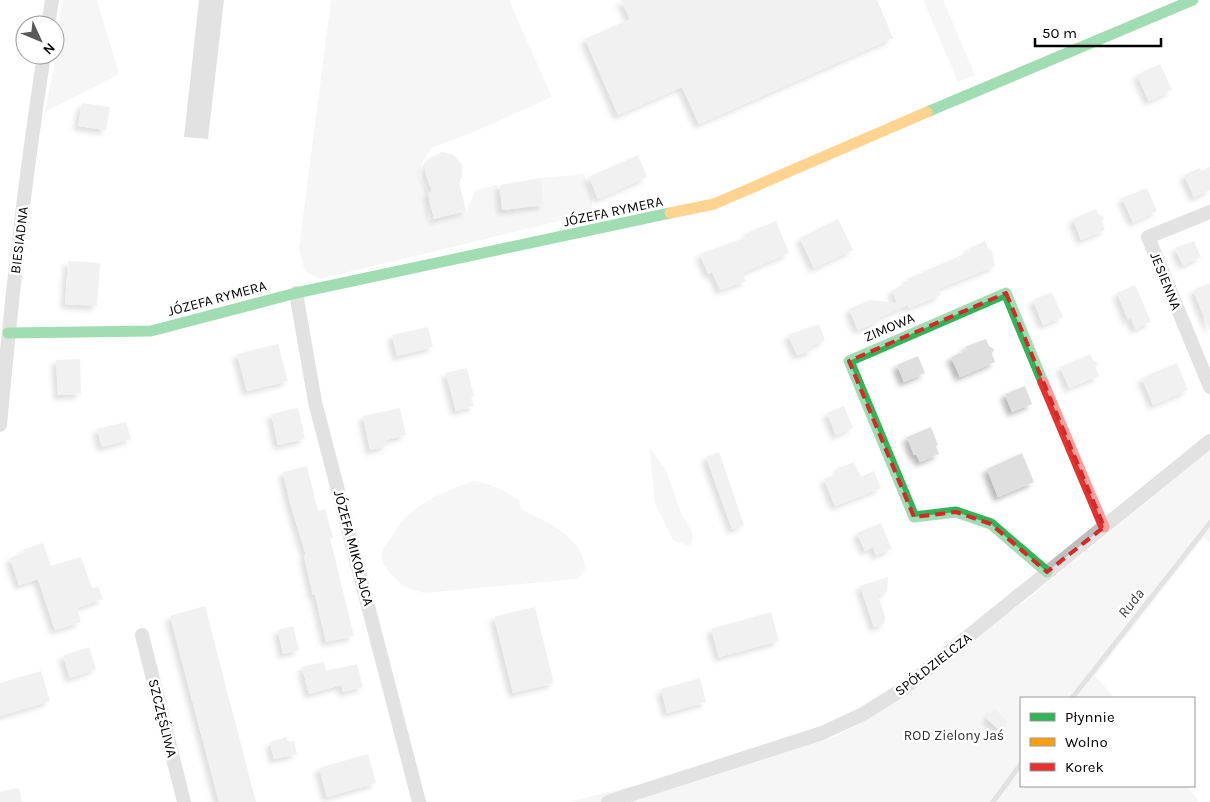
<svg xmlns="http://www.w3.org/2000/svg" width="1210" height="802" viewBox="0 0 1210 802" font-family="Karla,sans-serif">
	<defs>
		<filter id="shadow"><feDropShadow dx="-4.5" dy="4.5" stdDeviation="2.5" flood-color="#0004"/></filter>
	</defs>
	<rect width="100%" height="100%" fill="#fff"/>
	<!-- green -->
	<g fill="#ececec">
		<path d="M62,0h35l22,74 -74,38 9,-46z"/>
		<path d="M331,0h178l43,97 -83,37 -38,14 -9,15 -3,13 9,17v28l38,-10 10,-21 21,-5 6,25 41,-5 -3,-27 43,-4 8,21v18l-272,66 -15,-7 -6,-24z"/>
		<path d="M923,0h20l32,75 -17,7z"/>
		<path d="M649,446l17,24 15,43 12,21 -2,13 -18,-7 -18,-37z"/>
		<path d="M1210,450v93l-6,-6 -109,139 20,22h-94v88h166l12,16h-631l270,-66 187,-135z"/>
		<path d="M473,481c17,2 32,10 46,19l2,9c29,15 58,25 65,59l-8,11 -154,14c-15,-4 -25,-7 -34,-21 -3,-4 -7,-7 -8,-13 -2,-9 5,-16 10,-23 4,-6 6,-11 11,-16 18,-20 46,-30 70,-39z"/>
	</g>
	<!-- water -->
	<path fill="#bfbfbf" d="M199,0h25l-16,139 -24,-2z"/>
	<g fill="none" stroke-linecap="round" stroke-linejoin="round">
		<!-- stream -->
		<g stroke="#bfbfbf" stroke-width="5">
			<path d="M1072,698l138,-175"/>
			<path d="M993,802l28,-38"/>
		</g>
	</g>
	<!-- building -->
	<g fill="#dfdfdf" filter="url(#shadow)">
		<path d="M621,0h256l16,38 -194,86 -17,-37 -64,28 -33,-76 45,-20z"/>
		<path d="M1160,64l12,26 -23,11 -12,-26z"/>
		<path d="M82,103l28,4 -4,23 -28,-4z"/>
		<path d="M442,152l12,3 8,10v12l-3,5 7,29 -32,8 -6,-26 4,-2 -6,-16 -1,-7 6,-10z"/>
		<path d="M638,155l9,22 -49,22 -9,-22z"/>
		<path d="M1210,167v23l-16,7 -10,-22 16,-7 1,3z"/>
		<path d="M541,178l3,27 -42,5 -2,-25z"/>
		<path d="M1147,188l10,23 -24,11 -11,-24z"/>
		<path d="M1096,209l2,5 6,3 -2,5 3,8 -24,10 -8,-21z"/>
		<path d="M838,219l15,31 -39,18 -14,-30z"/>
		<path d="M776,221l13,32 -47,20 4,8 -26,9 -8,-18 -4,2 -8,-20 50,-18 -2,-4z"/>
		<path d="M985,241l3,8 4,2 3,15 -57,23 3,6 -32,13 -1,-3 -30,13 2,3 -22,9 -9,-21 21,-9 27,3 -5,-13 16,-7 -1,-4 62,-27 -1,-3z"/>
		<path d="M1194,241l7,16 -18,8 -8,-17z"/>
		<path d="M68,261l32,2 -3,43 -32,-2z"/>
		<path d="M1210,283v47l-17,-40z"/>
		<path d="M1135,285l16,37 -16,7 -4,-11 -3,2 -11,-27z"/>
		<path d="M1052,292l11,25 -20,8 -10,-25z"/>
		<path d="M819,324l6,16 -12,5 -1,6 -15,4 -9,-20z"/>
		<path d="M428,327l5,20 -36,9 -5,-21z"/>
		<path d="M986,339l3,7 5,3 -2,5 3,8 -35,15 -9,-20 16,-7 -2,-3z"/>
		<path d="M278,344l10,37 -41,10 -10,-37z"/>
		<path d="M1090,354l3,6 5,3 -2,5 3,8 -30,12 -9,-21z"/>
		<path d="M918,356l7,17 -21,9 -7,-17z"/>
		<path d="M80,359l1,35 -23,1 -2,-35z"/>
		<path d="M1177,363l11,27 -35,15 -11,-27z"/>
		<path d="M467,368l7,28 -3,1 3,9 -18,5 -10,-38z"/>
		<path d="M1025,386l7,18 -20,8 -7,-18z"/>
		<path d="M844,406l9,22 -17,7 -9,-22z"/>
		<path d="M298,408l7,31 -27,6 -7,-31z"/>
		<path d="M400,408l6,27 -20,5 1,6 -17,4 -7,-34z"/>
		<path d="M126,422l5,17 -29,8 -5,-18z"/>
		<path d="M931,427l7,18 -2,1 3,8 -19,8 -4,-8 -2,1 -7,-18z"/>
		<path d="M719,452l25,73 -12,4 -26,-72z"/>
		<path d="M1022,453l12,29 -36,15 -11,-28z"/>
		<path d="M854,462l7,15 13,-6 7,17 -46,18 -11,-27 15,-6 -1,-5z"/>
		<path d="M307,466l11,45 7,-2 8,28 -3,1 24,98 -28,6 -11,-47h-2l-9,-39 2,-1 -16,-52 -7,-31z"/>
		<path d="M881,523l11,26 -16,6 -3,-8 -8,4 -8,-18z"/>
		<path d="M43,543l8,23 30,-9 11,31 6,-1 5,12 -26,9 4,14 -26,8 -17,-51 -19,6 -9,-27 14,-5 -1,-3z"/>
		<path d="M888,577l-1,15 -9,3 7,21 -1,8 -10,3 -14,-41z"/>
		<path d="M205,606l8,31 43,165h-37l-49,-186z"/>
		<path d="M535,607l19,76 -41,10 -19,-76z"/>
		<path d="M771,612l8,29 -60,16 -8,-28z"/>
		<path d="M293,626l6,24 -16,4 -5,-24z"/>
		<path d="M89,647l7,22 -26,9 -7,-22z"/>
		<path d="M324,662l2,9 31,-7 6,23 -20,5 -2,-7 -32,9 -7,-27z"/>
		<path d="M41,671l9,30 -50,15v-33z"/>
		<path d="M700,678l6,24 -39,11 -6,-24z"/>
		<path d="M995,709l13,13 -9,8 -13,-12z"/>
		<path d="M287,737l1,5 6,-1 3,13 -23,5 -4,-17z"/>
		<path d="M368,754l8,29 -49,14 -8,-29z"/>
		<path d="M19,788l3,14h-22v-10z"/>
	</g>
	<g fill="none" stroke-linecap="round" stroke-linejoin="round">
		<!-- street -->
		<g stroke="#bebebe" stroke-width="14">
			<path d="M48,25l4,-25"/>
			<path d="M1210,212l-62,25 62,150"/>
			<path d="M296,293l19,109 104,400"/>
			<path d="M0,425c11,-124 25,-247 44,-370"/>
			<path d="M142,635l42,167"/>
			<path d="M608,802l214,-69 41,-19 40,-25 307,-248"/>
		</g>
		<!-- fast -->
		<g stroke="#30b455" stroke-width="11">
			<path d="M927,112l266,-112"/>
			<path d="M8,333l143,-2 145,-38 374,-80"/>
			<path d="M1043,382l-37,-89 -157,68 65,156 42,-5 35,12 56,48"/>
		</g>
		<!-- slow -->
		<path stroke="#ff9f0a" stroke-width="11" d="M670,213l44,-9 213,-92"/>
		<!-- jam -->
		<path stroke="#e5322d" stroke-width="11" d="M1043,382l61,145"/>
	</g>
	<!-- marked area -->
	<path d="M0 0H1210V802H0ZM1006,293l98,234 -57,45 -56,-48 -35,-12 -42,5 -65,-156z" fill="#fff" fill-opacity=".55" fill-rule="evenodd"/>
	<path fill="none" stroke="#d62828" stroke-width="4" stroke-dasharray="10 6" stroke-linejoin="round" d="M1006,293l98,234 -57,45 -56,-48 -35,-12 -42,5 -65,-156z"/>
	<g text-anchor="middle" stroke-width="5" stroke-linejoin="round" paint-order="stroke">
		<!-- street labels -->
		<g font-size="14" fill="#000" stroke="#fff">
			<text transform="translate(613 211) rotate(-12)" y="5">JÓZEFA RYMERA</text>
			<text transform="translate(19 240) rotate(-83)" y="5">BIESIADNA</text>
			<text transform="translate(1166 281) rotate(68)" y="5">JESIENNA</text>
			<text transform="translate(217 298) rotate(-15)" y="5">JÓZEFA RYMERA</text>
			<text transform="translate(889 327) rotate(-23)" y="5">ZIMOWA</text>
			<text transform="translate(354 548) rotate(75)" y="5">JÓZEFA MIKOŁAJCA</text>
			<text transform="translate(933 664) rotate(-38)" y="5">SPÓŁDZIELCZA</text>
			<text transform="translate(163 718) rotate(76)" y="5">SZCZĘŚLIWA</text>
		</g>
		<!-- park labels -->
		<g font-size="14" fill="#333" stroke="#fff">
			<text x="954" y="740">ROD Zielony Jaś</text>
		</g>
		<!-- water labels -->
		<g font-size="15" font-style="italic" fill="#444" stroke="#fff">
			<text transform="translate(1131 603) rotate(-52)" y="5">Ruda</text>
		</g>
	</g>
	<!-- legend -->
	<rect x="1020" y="697" width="175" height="90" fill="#ffffff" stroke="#999999"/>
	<rect x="1030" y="713" width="25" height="8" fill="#30b455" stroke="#999999"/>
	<text x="1065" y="722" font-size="15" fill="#000000">Płynnie</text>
	<rect x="1030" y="738" width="25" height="8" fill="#ff9f0a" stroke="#999999"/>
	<text x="1065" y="747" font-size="15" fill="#000000">Wolno</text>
	<rect x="1030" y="763" width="25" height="8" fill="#e5322d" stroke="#999999"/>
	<text x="1065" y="772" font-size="15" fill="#000000">Korek</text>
	<!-- north arrow -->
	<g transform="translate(40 40) rotate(134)"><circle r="24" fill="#ffffff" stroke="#999999"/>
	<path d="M0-4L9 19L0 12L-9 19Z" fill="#595959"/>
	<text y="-8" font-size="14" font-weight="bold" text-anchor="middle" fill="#000000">N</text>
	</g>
	<!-- scale -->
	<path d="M1035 38v8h126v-8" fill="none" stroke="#000000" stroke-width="2.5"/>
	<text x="1042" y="38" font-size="15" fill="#000000" stroke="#ffffff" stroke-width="4" paint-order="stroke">50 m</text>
</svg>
